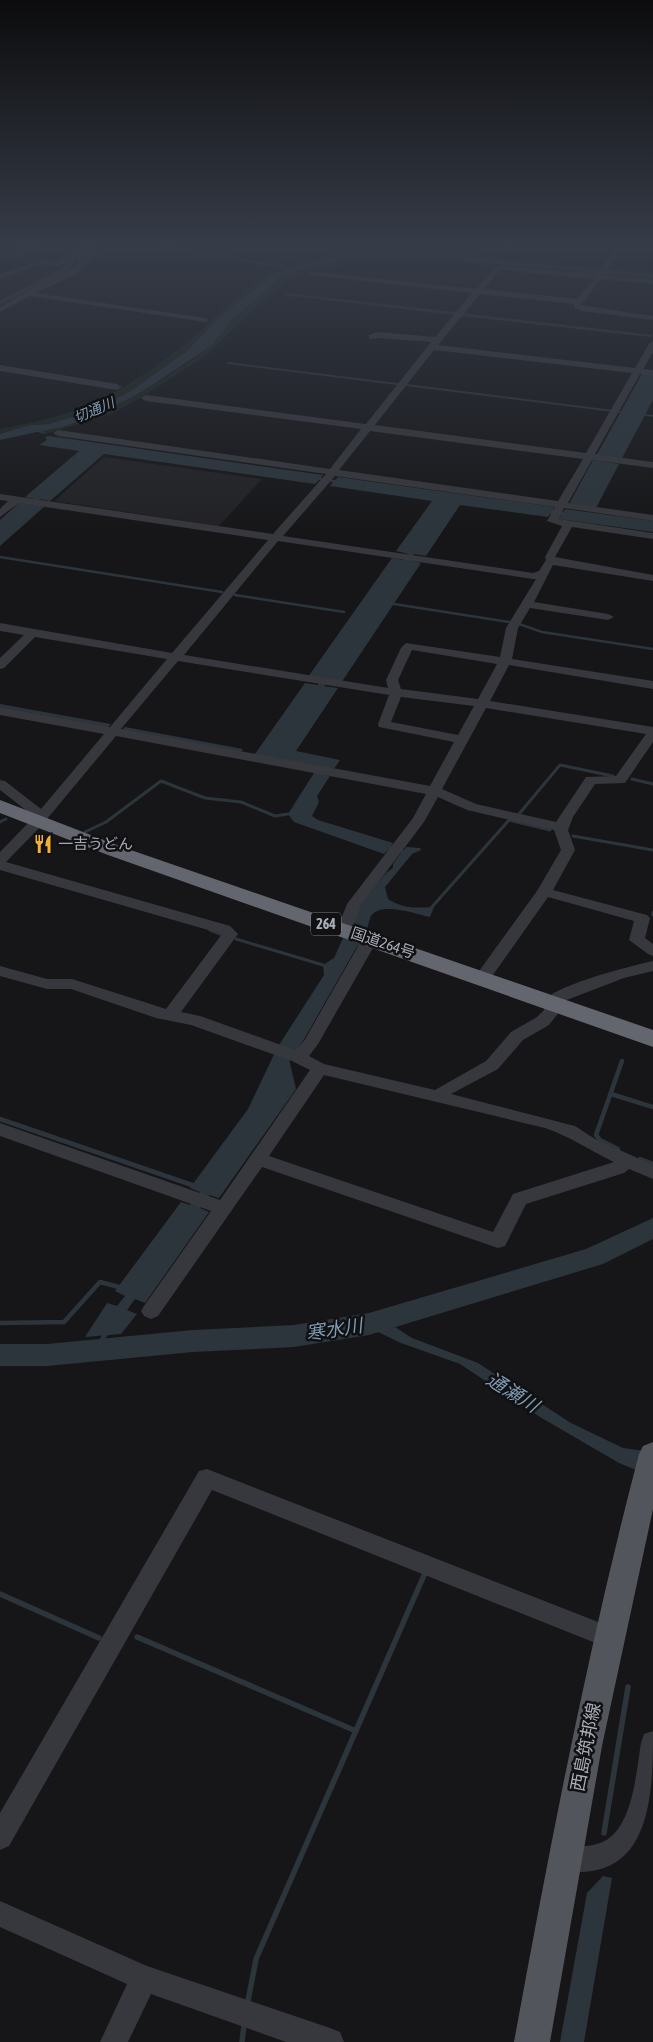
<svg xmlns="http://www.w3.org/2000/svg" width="653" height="2042" viewBox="0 0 653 2042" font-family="'Asap Condensed','Noto Sans JP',sans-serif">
	<rect width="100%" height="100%" fill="#161618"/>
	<!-- built -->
	<path fill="#222225" d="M104,457l158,22 -43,47 -165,-25z"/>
	<!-- green -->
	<g fill="#1e261f">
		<path d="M406,249l247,23v2l-254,-23 -28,2 -78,13 -22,10 -48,38 -36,37 -53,38 -39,21 -46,14 -20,1 -29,9v-5c23,-5 47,-9 70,-17 41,-13 87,-45 120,-72 31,-26 57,-60 96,-74 38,-14 80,-16 120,-17z"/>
		<path d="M401,255l252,23v3l-239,-23 -56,3 -51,11 -21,11 -35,29 -44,43 -65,42 -31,17 -65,20 -5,-3 22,-4 80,-36 29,-18 39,-27 22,-27 49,-43 60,-16z"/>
	</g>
	<!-- water -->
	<g fill="#2c353c">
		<path d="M12,247h35l-47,15v-5l20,-8z"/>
		<path d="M91,247h8l-25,14 -3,7 -71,37v-5l66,-34 -4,-3z"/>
		<path d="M399,251l254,23v4l-252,-23 -59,5 -39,9 -21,7 -49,43 -22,27 -68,45 -42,22 -38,14 -21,4 4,3 -9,-2 -37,8v-6l29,-9 20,-1 46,-14 39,-21 53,-38 36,-37 48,-38 22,-10 39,-8z"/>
		<path d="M286,293l170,19 -2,3 -171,-20z"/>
		<path d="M462,313l190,22 -1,2 -190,-21z"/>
		<path d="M642,374l11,1v25l-32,60 -25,-4z"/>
		<path d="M49,436l274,39 -2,3 14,2 3,-3 216,30 -1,3 10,2 2,-3 88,12v11l-94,-13 2,-3 -11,-2 -2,3 -88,-12 -34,51 -12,-2 -4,6 11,3 -80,120 -13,-2 -4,5 14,2 -42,63 44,9 -6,9 -9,6 5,1 -13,20 2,6 -7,14 6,4 75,23 -2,3 13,4 2,-3 14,1 1,2 -9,4 -27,33 3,12c15,10 29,9 46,8l-4,10c-14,-3 -49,-16 -59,-1 -2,4 -3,11 -5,16l-14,-5 7,-22 27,-32 7,-5v-4l8,-11 -13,-3 -4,4 -90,-32 -6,-8 26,-41 4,1 -63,-20 50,-71 13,2 3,-5 -13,-3 84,-119 11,2 5,-6 -12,-3 36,-50 -102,-15 3,-4 -14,-2 -4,4 -211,-30 -54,47 -10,-2 -5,5 10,2 -45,40v-26l20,-18 10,2 5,-5 -10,-2 54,-46 -40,-6 8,-5 -2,-3z"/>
		<path d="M593,460l26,4 -23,44 -27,-4z"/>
		<path d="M0,704l111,20 -3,3 -108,-20z"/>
		<path d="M125,727l118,22 -2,3 -119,-22z"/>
		<path d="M343,938l16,5 -56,98 -14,18 7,30 -77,109 -10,-3 -9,13 9,4 -64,91 -10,-4 -8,11 10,4 -16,20 -36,3 22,-34 10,3 8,-10 -10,-5 66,-89 9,3 10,-13 -10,-4 58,-79 29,-61 47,-73 -1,-10 11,-7z"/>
		<path d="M395,1327l17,11 66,25 93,60 52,25 30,4v25l-34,-14 -79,-46 -80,-53 -59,-21 -25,-12z"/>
		<path d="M603,1876l9,2 -28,164h-24l27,-149z"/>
	</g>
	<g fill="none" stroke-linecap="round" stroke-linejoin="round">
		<!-- stream-far4 -->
		<g stroke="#2c353c" stroke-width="2">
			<path d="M228,363l169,21"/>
			<path d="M406,385l215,27"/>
			<path d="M645,415l8,1"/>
		</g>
		<!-- stream-far3 -->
		<g stroke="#2c353c" stroke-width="2.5">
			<path d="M0,557l222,35"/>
			<path d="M235,595l109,17"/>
			<path d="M394,604l115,18"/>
			<path d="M519,624l23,8 111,17"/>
		</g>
		<!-- stream-far2 -->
		<g stroke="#2c353c" stroke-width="3">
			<path d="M632,779l21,5"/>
			<path d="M519,814l41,-49 53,11"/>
			<path d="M0,822l6,-3"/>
			<path d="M85,832l21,-10 55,-41 44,17 36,4 34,14 13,-2"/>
			<path d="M573,836l80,14"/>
			<path d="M431,908l78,-88 41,10"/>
			<path d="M653,912v3"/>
			<path d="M210,930l13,5"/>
			<path d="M236,939l87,26"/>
		</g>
		<!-- stream-far1 -->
		<g stroke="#2c353c" stroke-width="4.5">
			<path d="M611,1094l42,13"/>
			<path d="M0,1119l192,66"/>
			<path d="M618,1149l-18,-9 -4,-5 26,-74"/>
			<path d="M640,1159l13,5"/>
			<path d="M0,1323l64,-1 36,-40 19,5"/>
			<path d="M95,1350l12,-18"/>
		</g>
		<!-- stream -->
		<g stroke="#2c353c" stroke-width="5.5">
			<path d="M0,1594l99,44"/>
			<path d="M137,1637l219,94"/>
			<path d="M604,1833l24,-146"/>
			<path d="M248,2001l8,-42 169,-386"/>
			<path d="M242,2042l2,-17"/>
		</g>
		<!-- river -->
		<path fill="#2c353c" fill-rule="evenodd" d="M653,1218v21l-50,25 -234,71 -75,12 -101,5 -146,14h-47v-22h47l146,-14 101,-5 75,-12 217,-64z"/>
		<!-- minor -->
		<g fill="#37383d" fill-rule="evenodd">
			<path d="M81,247h10l-31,19 -18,-2 -42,15v-5l41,-14 15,2z"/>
			<path d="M102,247h9l-26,17 -5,8 -44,21 169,25 4,2 -4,2 -175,-26 -30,16v-5l48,-28 26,-11 5,-8z"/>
			<path d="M157,247h19l109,19 -4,2z"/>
			<path d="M420,247h8l-5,4 -4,-2z"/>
			<path d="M615,247h8l-19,28 49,5v4l-52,-5 -20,26 72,11v4l-71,-9 -8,-3v-4l-94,-10 -42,51 197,23 14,-24 4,-3v11l-10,17 10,1v6l-13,-2 -45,80 58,8v6l-61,-8 -24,43 85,12v6l-89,-13 -5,11 94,14v6l-81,-12 -17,30 98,18v6l-100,-16 -19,37 74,12 6,3 -6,3 -78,-12 -12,20 -6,31 141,22v8l-144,-24 -19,36 163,26v15l-28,41 -30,1 -22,33 -5,13 7,20 -22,40 94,25 3,3 -5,20 8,6v12l-5,-2 -19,-14 5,-19 -86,-24 -60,85h-12l-2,-4 63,-87 24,-41 -7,-20 -87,-20 -29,-13 -14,25 -63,83 -11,28h-10l-3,-3 10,-26 66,-86 13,-24 -310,-58 -74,89 -36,37 224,64 8,8 -57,78 19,4 95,34 9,-9 53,-93 4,-13h10l3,3 -1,10 -55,96 -9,12 15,8 111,26 51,-29 25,-29 26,-15 7,-7 -1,-8c11,-17 88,-36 110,-41v10l-29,7 -60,23 -5,3 1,7 -11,14 -26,15 -25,29 -47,25 124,32 20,13 58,26v14l-24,-10 -5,4 -98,31 -21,42 -7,2 -236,-81 -104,149 -7,3 -7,-3 -3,-5 3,-5 67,-95 -211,-75v-13l220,77 90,-130 -18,-9 -101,-36 -35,-7 -85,-29h-24l-47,-13v-10l47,13h25l94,30 56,-75 -222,-64v-18l30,-31 -3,-10 -27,-21v-10l5,1 36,28 63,-75 -104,-19v-8l110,20 57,-68 -132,-22 -31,31 -4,1v-11l24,-23 -24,-4v-8l172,30 96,-113 -249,-37 -19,14v-8l8,-8 -8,-1v-6l273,40 53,-60 -268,-38 -5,-3 5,-3 272,39 31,-40 -215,-28 -5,-3 5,-3 220,29 65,-82 -52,-4 -10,1v-4l9,-3 57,5 37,-44 -162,-18 -4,-2 1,-2 169,18 22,-24 99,9zM500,270l94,9 -17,20 -93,-10zM434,350l198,23 -46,80 -211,-28zM370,431l213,28 -25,42 -219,-31zM335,476l220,31 -8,14 15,5 -17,31 1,3 -7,11 -6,2 -250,-37zM278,541l255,38h3l-30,49 -6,29 -94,-14 -5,5 -15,32 2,8 -204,-33zM412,650l85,14 -19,35 -77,-10 -3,-9zM178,661l211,34 -11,29 1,3 75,15 -24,44 -309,-57zM401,697l73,9 -16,29 -67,-13zM486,708l160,26 -30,42 -30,1 -30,45 -80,-18 -34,-15zM324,1075l221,53c24,8 46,23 69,34l-101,32 -20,38 -224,-76z"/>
			<path d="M0,365l117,19 5,3 -5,3 -117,-19z"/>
			<path d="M207,1469l409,160 4,8 -4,8 -8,3 -396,-158 -203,356 -9,4v-37l199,-342z"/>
			<path d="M653,1731c0,48 0,120 -49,137 -16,5 -33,6 -49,-1l-4,-9 4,-9c15,-6 30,0 45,-6 33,-11 36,-71 41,-100l3,-9z"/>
			<path d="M0,1901l147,65 183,62 10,4 4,10h-58l-135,-48 -23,48h-28l27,-58 -127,-57z"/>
		</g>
		<!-- major -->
		<path fill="#53555c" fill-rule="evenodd" d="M653,1442v67l-51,237 -52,296h-36c36,-197 74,-394 125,-588l4,-8z"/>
		<!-- highway -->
		<path fill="#63666e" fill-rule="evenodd" d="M0,800l122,47 531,183v17l-545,-192 -108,-42z"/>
	</g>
	<!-- sky -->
	<linearGradient id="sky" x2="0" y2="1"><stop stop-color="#0c0c0d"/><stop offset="0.46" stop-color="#363c48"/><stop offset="1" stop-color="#363c48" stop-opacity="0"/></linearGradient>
	<rect width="653" height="533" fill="url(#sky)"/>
	<!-- icons -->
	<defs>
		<g id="restaurant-bare" transform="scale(1.5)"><path d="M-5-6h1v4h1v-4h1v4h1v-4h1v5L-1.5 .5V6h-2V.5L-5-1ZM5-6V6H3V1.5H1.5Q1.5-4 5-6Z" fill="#f2b134" stroke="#111113" stroke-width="2.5" paint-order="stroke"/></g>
	</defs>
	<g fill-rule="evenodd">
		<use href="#restaurant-bare" x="43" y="844"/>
	</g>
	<g text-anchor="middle" stroke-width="5" stroke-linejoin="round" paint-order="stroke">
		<!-- far-water labels -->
		<g font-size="14" font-style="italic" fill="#7f9bb3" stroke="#111113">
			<text transform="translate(94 410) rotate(-23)" y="5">切通川</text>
		</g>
		<!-- shield labels -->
		<rect fill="#111113" stroke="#7b7e86" stroke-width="1" x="311" y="912.5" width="30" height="23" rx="4"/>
		<g font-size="14" font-weight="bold" fill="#a8adb8">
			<text x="326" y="929">264</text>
		</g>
		<!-- poi labels -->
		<g font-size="15" fill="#a8adb8" stroke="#111113" text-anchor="start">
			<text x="58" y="849">一吉うどん</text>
		</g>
		<!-- street labels -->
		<g font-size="15" fill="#a8adb8" stroke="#111113">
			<text transform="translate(383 943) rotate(19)" y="5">国道264号</text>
		</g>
		<!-- near-street labels -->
		<g font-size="18" fill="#a8adb8" stroke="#111113">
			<text transform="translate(586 1747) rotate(-79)" y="6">西島筑邦線</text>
		</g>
		<!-- near-water labels -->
		<g font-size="19" font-style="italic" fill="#7f9bb3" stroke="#111113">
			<text transform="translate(334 1329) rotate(-9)" y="7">寒水川</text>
			<text transform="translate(513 1392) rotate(32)" y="7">通瀬川</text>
		</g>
	</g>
</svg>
